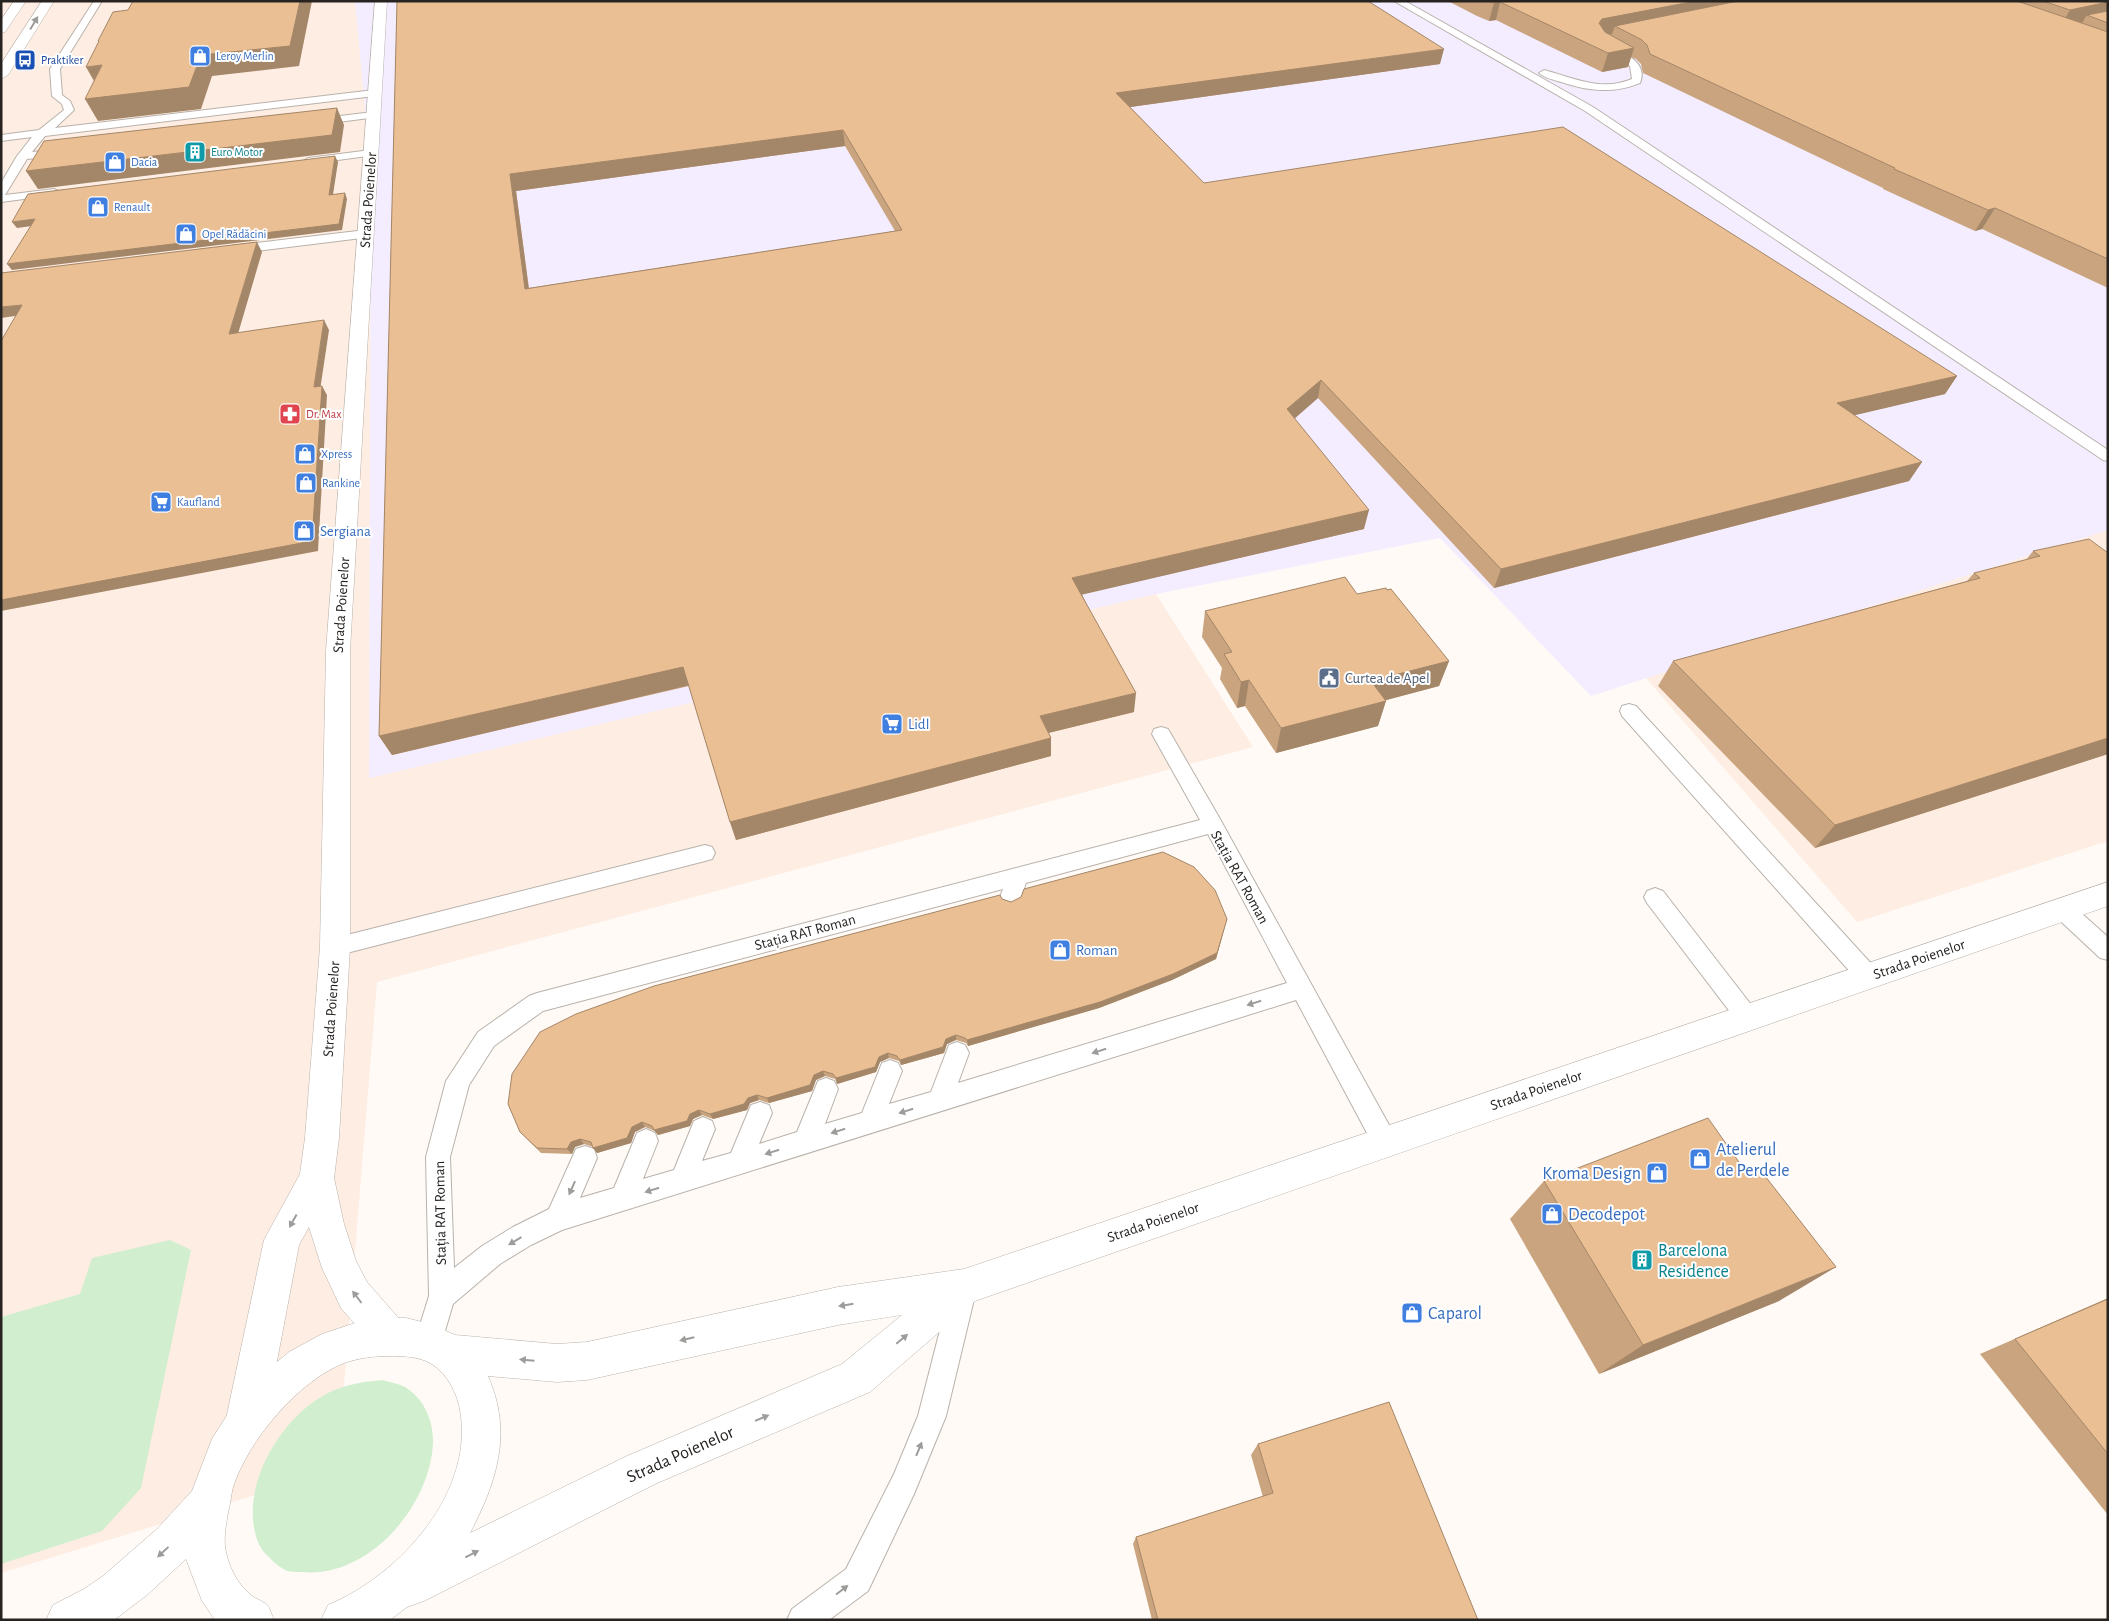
<svg xmlns="http://www.w3.org/2000/svg" width="2109" height="1621" viewBox="0 0 2109 1621" font-family="'Alegreya Sans',sans-serif">
	<rect width="100%" height="100%" fill="#fffaf6"/>
	<!-- commercial -->
	<g fill="#feede2">
		<path d="M1,1h354l13,137 3,15 -2,625 787,-184 97,153 -876,235 -40,488 -336,103z"/>
		<path d="M2108,530v311l-251,81 -211,-244z"/>
	</g>
	<!-- industrial -->
	<path fill="#f4edff" d="M355,1h1753v529l-517,166 -151,-158 -284,56 -787,184 2,-625 -3,-14z"/>
	<!-- green -->
	<g fill="#d1eecf">
		<path d="M170,1240l21,10 -50,238 -39,43 -101,33v-247l79,-23 12,-36z"/>
		<path d="M383,1380c8,3 19,4 25,9 17,12 25,32 25,52 -1,63 -64,138 -131,131 -4,0 -11,0 -15,-1 -6,-3 -14,-9 -18,-14 -11,-8 -15,-25 -16,-37 -4,-48 32,-105 75,-127 18,-9 35,-11 55,-13z"/>
	</g>
	<g fill="none" stroke-linecap="round" stroke-linejoin="round">
		<!-- service casing -->
		<g stroke="#b9b2ab" stroke-width="2">
			<g id="service">
				<path d="M94,1h8l-42,68 2,26 8,6 4,9 -19,18 319,-38 5,3 -5,3 -329,40 -13,16 31,-3 5,3 -5,3 -36,4 -22,36 49,-6 6,3 -6,3 -53,7v-19l16,-27 15,-19 -31,4v-6l38,-5 25,-20 -2,-6 -10,-8 -2,-27z"/>
				<path d="M1394,1h11l188,106 515,343v11l-5,-1 -518,-349z"/>
				<path d="M1607,46c16,5 42,17 33,37 -27,11 -52,8 -79,-1 -7,-2 -16,-4 -22,-9l5,-3c30,8 57,22 88,9l-2,-13 -9,-7 -17,-8v-4z"/>
				<path d="M373,112l4,1v4l-62,8 -5,-3 5,-3z"/>
				<path d="M371,150l4,1 1,2 -1,2 -67,9 -5,-3 5,-3z"/>
				<path d="M366,230l4,1 2,3 -2,3 -139,17 -6,-4 6,-4z"/>
				<path d="M1629,704l7,2 241,264 3,7 -3,7 -8,3 -8,-3 -239,-268 -2,-5 2,-5z"/>
				<path d="M1161,727l7,2 52,90 174,315 3,8 -3,8 -9,4 -9,-4 -80,-150 -734,230 -31,15 -31,19 -47,40 -14,47 -10,4 -10,-4 -4,-10 14,-45 -3,-139 20,-76 32,-49 51,-36 8,-3 663,-173 -48,-86 2,-5zM1208,834l79,149 -329,100 11,-30 -4,-8 -8,-3 -8,3 -18,47 -42,12 13,-33 -4,-8 -8,-3 -8,3 -20,50 -37,11 13,-35 -4,-8 -8,-3 -8,3 -21,51 -38,12 13,-31 -3,-8 -9,-3 -9,3 -20,48 -29,8 13,-32 -3,-8 -9,-4 -9,4 -20,49 -31,9 15,-38 -3,-8 -9,-4 -9,4 -23,55 -34,10 17,-40 -3,-9 -9,-3 -9,3 -27,60 -36,18 -31,19 -28,22 -4,-111 19,-72 25,-39 49,-35 460,-122 -3,8 3,6 8,3 8,-3 7,-20z"/>
				<path d="M705,845l7,2 3,6 -3,6 -7,2 -370,95 -8,-2 -3,-7 3,-7 8,-2z"/>
				<path d="M1655,888l8,3 93,120 3,7 -3,7 -8,3 -8,-3 -93,-122 -3,-6 3,-6z"/>
				<path d="M2063,901l8,3 37,33v23l-8,-2 -45,-42 -3,-6 3,-6z"/>
				<path d="M963,1278l9,4 4,9 -30,125 -32,78 -46,97 -39,29h-42l5,-11 54,-40 48,-95 24,-58 32,-125 4,-9z"/>
			</g>
		</g>
		<!-- tertiary casing -->
		<g stroke="#b9b2ab" stroke-width="1">
			<path id="tertiary" d="M375,1h12l-37,650v296l-11,191 -5,40 10,46 12,37 11,21 34,39 6,13 -6,13 -13,6 -13,-6 -34,-39 -19,-40 -13,-41 -10,18 -33,174 -6,14 -14,6 -14,-6 -6,-14 38,-179 36,-66 5,-36 15,-191 6,-296z"/>
		</g>
		<!-- secondary casing -->
		<g stroke="#b9b2ab" stroke-width="1">
			<path id="secondary" d="M2108,882v24l-1133,395 -105,91 -215,92 -231,117 -17,6 -17,13h-69l7,-15c72,-30 150,-115 131,-200 -4,-17 -16,-37 -33,-44 -12,-5 -25,-5 -37,-5 -16,0 -30,2 -45,7 -46,18 -96,78 -111,124 -2,8 -3,18 -5,26 -2,11 -4,23 -3,34 3,19 12,37 27,49 4,3 13,6 16,10 2,3 4,10 6,14h-59l-13,-19 -16,-42 -39,36 -33,25h-68l7,-15 31,-16 19,-13 54,-47 35,-38 20,-52 21,-33 26,-29 30,-25 33,-18 48,-16h36l24,6 25,11 102,9 30,-2 251,-55 126,-18zM902,1315l-60,49 -215,92 -157,77c27,-52 43,-100 18,-157l69,6 30,-2 251,-55z"/>
		</g>
		<!-- primary casing -->
		<g stroke="#b9b2ab" stroke-width="1">
			<g id="primary">
				<path d="M14,1h12l-21,31 -4,1v-13z"/>
				<path d="M42,1h12l-46,74 -7,4v-15z"/>
			</g>
		</g>
		<!-- service -->
		<use href="#service" fill="#fff" fill-rule="evenodd"/>
		<!-- tertiary -->
		<use href="#tertiary" fill="#fff" fill-rule="evenodd"/>
		<!-- secondary -->
		<use href="#secondary" fill="#fff" fill-rule="evenodd"/>
		<!-- primary -->
		<use href="#primary" fill="#fff" fill-rule="evenodd"/>
	</g>
	<!-- wall -->
	<g fill="#c9a47f" fill-rule="evenodd">
		<path d="M397,1l1043,63 -310,43 74,76 753,193 -12,18 -91,21 68,47 -13,19 -415,107 -176,-190 -24,20 70,111 -282,65 52,118 -86,21 3,5v18l-315,84 -6,-18 -41,-136 -297,69 -13,-19zM845,146l50,85 -366,57 -13,-97z"/>
		<path d="M1448,1h660v287l-126,-59 -7,2 -92,-42v-1l-240,-115 -2,-9 -5,-5 -5,-2 -3,10 -26,5 -106,-52 -7,1 -12,-5z"/>
		<path d="M2033,551l75,2v201l-293,94 -157,-162 15,-25 294,-80 7,-8 52,-13z"/>
		<path d="M1357,594l92,67 -10,25 -53,14 -8,26 -102,27 -31,-47 -8,2 -17,-29 2,-11 -20,-31 3,-26z"/>
		<path d="M1002,899l9,3 214,23 -9,34 -44,21 -73,28 -131,38 -2,-3 -10,-3 -9,4 -3,9 -43,12 -2,-4 -10,-3 -9,4 -4,10 -39,12 -2,-5 -10,-3 -9,4 -4,11 -43,12 -10,-3 -9,3 -3,7 -34,9 -11,-4 -9,4 -3,7 -32,9 -3,-4 -10,-4 -10,5 -4,11 -34,10 -4,-6 -9,-3 -9,3 -3,7 -31,-1 -21,-21z"/>
		<path d="M1544,1181l235,120 -180,73 -89,-155z"/>
		<path d="M2108,1298v217l-128,-161z"/>
		<path d="M1258,1444l220,176h-326l-19,-76 3,-7 127,-40 -12,-42z"/>
	</g>
	<!-- shaded-wall -->
	<g fill="#a48668">
		<path d="M300,1h12l-13,65 -87,10 -11,33 -103,12 -13,-22 116,-44z"/>
		<path d="M1696,1h85l-166,25 -3,8 -15,3 2,-14 3,-4z"/>
		<path d="M1500,2l-4,18 -7,1 5,-18z"/>
		<path d="M2108,2v16l-21,-3 -5,8 -23,5 11,-18z"/>
		<path d="M1634,48l-6,19 -26,5 6,-19z"/>
		<path d="M1444,49l-4,15 -324,45v-16z"/>
		<path d="M102,65l-4,23 -12,-21z"/>
		<path d="M337,108l7,17 -4,27 -302,37 -12,-18z"/>
		<path d="M843,130l2,16 -329,45 15,116 -6,-18 -15,-115z"/>
		<path d="M335,156l3,6 -6,39 -3,-6z"/>
		<path d="M345,193l2,6 -5,31 -330,40 -5,-6z"/>
		<path d="M1995,208l-13,21 -7,2 13,-21z"/>
		<path d="M35,219l4,6 -22,3 -5,-6z"/>
		<path d="M257,242l5,10 -27,92 -6,-10z"/>
		<path d="M22,305l7,9 -28,4v-11z"/>
		<path d="M324,320l5,10 -10,67 -5,-10z"/>
		<path d="M1957,376l-12,18 -119,28 11,-19z"/>
		<path d="M1321,380l-3,18 -34,30 3,-19z"/>
		<path d="M322,386l5,9 -9,156 -317,60v-11z"/>
		<path d="M1922,462l-13,19 -415,107 7,-19z"/>
		<path d="M1369,510l-5,19 -292,68v-19z"/>
		<path d="M1449,661l-10,25 -75,20 7,-25z"/>
		<path d="M683,667l7,18 -298,70 -13,-19z"/>
		<path d="M1249,680l-4,26 -8,2 4,-26z"/>
		<path d="M1136,693l-2,19 -94,23v-19z"/>
		<path d="M1386,701l-8,25 -102,27 5,-25z"/>
		<path d="M1051,738v18l-315,84 -6,-18z"/>
		<path d="M2108,738v16l-293,94 20,-23z"/>
		<path d="M1227,919l-11,40 -44,21 -73,28 -131,38 -1,-6z"/>
		<path d="M956,1035v5l-9,4 -3,9 -43,12 -1,-5z"/>
		<path d="M888,1053l1,5 -9,4 -4,10 -39,12 -1,-6z"/>
		<path d="M823,1071l2,5 -9,4 -4,11 -43,12 -2,-5z"/>
		<path d="M757,1095l2,5 -9,3 -3,7 -34,9 -3,-5 38,-16z"/>
		<path d="M699,1110l3,5 -9,4 -3,7 -32,9 -4,-5z"/>
		<path d="M642,1122l3,5 -10,5 -4,11 -34,10 -4,-5z"/>
		<path d="M580,1139l4,5 -9,3 -3,7 -5,-5 4,-7z"/>
		<path d="M1836,1267l-57,34 -180,73 44,-29z"/>
	</g>
	<!-- building -->
	<g fill="#eabf94" stroke="#a48668" fill-rule="evenodd">
		<path d="M133,1h167l-10,45 -89,9 -12,32 -104,12 17,-34 -16,2 13,-26h-1l15,-29 15,-2z"/>
		<path d="M397,1h971l76,48 -328,44 88,90 359,-56 394,249 -120,27 85,59 -421,107 -180,-189 -34,29 82,101 -297,68 64,115 -96,23 11,22 -321,84 -47,-155 -304,69zM843,130l59,100 -377,59 -15,-115z"/>
		<path d="M1489,1h207l-94,18 -3,4 6,9 29,16 -26,5 -108,-51 -6,1z"/>
		<path d="M1738,1h279l91,31v227l-113,-51 -7,2 -94,-41 1,-1 -245,-114 -3,-9 -5,-5 -27,-14z"/>
		<path d="M2043,1h65v1l-38,8z"/>
		<path d="M2108,11v12l-21,-8z"/>
		<path d="M337,108l-5,27 -306,36 18,-30z"/>
		<path d="M335,156l-6,39 16,-2 -6,31 -332,40 28,-45 -23,3 16,-28z"/>
		<path d="M257,242l-28,92 95,-14 -10,67 8,-1 -10,155 -311,59v-259l21,-36 -21,2v-34z"/>
		<path d="M2089,539l19,14v185l-273,87 -162,-164 307,-83 -6,-5 66,-17 -7,-5z"/>
		<path d="M1345,577l12,17 29,-6 1,2 4,-1 58,72 -78,20 15,20 -105,27 -32,-48 -8,2 -17,-28 8,-2 -27,-41z"/>
		<path d="M1163,852l31,15 21,23 12,29 -10,34 -44,21 -73,28 -133,38 -2,-2 -9,-3 -10,4 -3,8 -43,13 -3,-4 -9,-3 -9,4 -4,10 -39,11 -3,-4 -10,-3 -9,4 -4,10 -43,13 -10,-3 -9,3 -4,6 -34,10 -11,-4 -9,4 -3,7 -33,9 -2,-4 -10,-4 -10,5 -5,11 -34,10 -2,-6 -11,-3 -9,3 -4,7 -30,-1 -17,-16 -12,-28 4,-30 28,-42 36,-18 78,-28 346,-91 2,4 9,3 10,-5 3,-8z"/>
		<path d="M1708,1118l38,54 12,-5 78,100 -193,78 -99,-164z"/>
		<path d="M2108,1299v155l-93,-115z"/>
		<path d="M1389,1402l89,218h-320l-22,-83 137,-44 -15,-49z"/>
	</g>
	<!-- one-way arrows -->
	<defs><path id="oneway-solid" d="M-6-.8H1V-3.2L6.5 0L1 3.2V.8H-6Z" transform="scale(1.25)"/></defs>
	<g fill="#9d9c9b">
		<use href="#oneway-solid" transform="translate(34 23) rotate(-59)"/>
		<use href="#oneway-solid" transform="translate(1254 1003) rotate(163)"/>
		<use href="#oneway-solid" transform="translate(1099 1051) rotate(163)"/>
		<use href="#oneway-solid" transform="translate(906 1111) rotate(163)"/>
		<use href="#oneway-solid" transform="translate(838 1131) rotate(163)"/>
		<use href="#oneway-solid" transform="translate(772 1152) rotate(163)"/>
		<use href="#oneway-solid" transform="translate(572 1188) rotate(114)"/>
		<use href="#oneway-solid" transform="translate(652 1190) rotate(163)"/>
		<use href="#oneway-solid" transform="translate(293 1221) rotate(119)"/>
		<use href="#oneway-solid" transform="translate(515 1241) rotate(149)"/>
		<use href="#oneway-solid" transform="translate(357 1297) rotate(-127)"/>
		<use href="#oneway-solid" transform="translate(846 1305) rotate(171)"/>
		<use href="#oneway-solid" transform="translate(687 1339) rotate(167)"/>
		<use href="#oneway-solid" transform="translate(902 1339) rotate(-40)"/>
		<use href="#oneway-solid" transform="translate(527 1360) rotate(-175)"/>
		<use href="#oneway-solid" transform="translate(762 1418) rotate(-23)"/>
		<use href="#oneway-solid" transform="translate(919 1449) rotate(-68)"/>
		<use href="#oneway-solid" transform="translate(163 1552) rotate(137)"/>
		<use href="#oneway-solid" transform="translate(472 1554) rotate(-27)"/>
		<use href="#oneway-solid" transform="translate(842 1590) rotate(-37)"/>
	</g>
	<!-- icons -->
	<defs>
		<g id="shop-square" transform="scale(1.125)"><rect x="-9" y="-9" width="18" height="18" rx="4" fill="#3f7fe0" stroke="#fff"/><path d="M-5-2.5h2.3a2.7 3.5 0 0 1 5.4 0H5L5.5 6h-11ZM-1.5-2.5h3a1.5 2.3 0 0 0-3 0Z" fill="#fff"/></g>
		<g id="bus-square" transform="scale(1.125)"><rect x="-9" y="-9" width="18" height="18" rx="4" fill="#1a4fb4" stroke="#fff"/><path d="M-5-6H5V4H4V6H2V4H-2V6H-4V4H-5ZM-3.5-4V0h7V-4ZM-3.5 1.2v1.5H-2V1.2ZM2 1.2v1.5H3.5V1.2Z" fill="#fff"/></g>
		<g id="building-square" transform="scale(1.125)"><rect x="-9" y="-9" width="18" height="18" rx="4" fill="#0f9aa8" stroke="#fff"/><path d="M-4-6H4V6H1V3H-1V6H-4ZM-2.5-4.3h1.7v1.8h-1.7ZM.8-4.3h1.7v1.8H.8ZM-2.5-1h1.7V.8h-1.7ZM.8-1h1.7V.8H.8Z" fill="#fff"/></g>
		<g id="pharmacy-square" transform="scale(1.125)"><rect x="-9" y="-9" width="18" height="18" rx="4" fill="#e0444e" stroke="#fff"/><path d="M-2-6h4v4h4v4h-4v4h-4v-4h-4v-4h4Z" fill="#fff"/></g>
		<g id="supermarket-square" transform="scale(1.125)"><rect x="-9" y="-9" width="18" height="18" rx="4" fill="#3f7fe0" stroke="#fff"/><path d="M-6-5.5h2.5l.6 2H6L4.5 2H-2.5L-4.4-4H-6ZM-1.5 3.2a1.3 1.3 0 1 0 .1 0ZM3 3.2a1.3 1.3 0 1 0 .1 0Z" fill="#fff"/></g>
		<g id="civic-square" transform="scale(1.125)"><rect x="-9" y="-9" width="18" height="18" rx="4" fill="#5c6f8a" stroke="#fff"/><path d="M-.6-6.5H3V-4.5H.6V-3L4-1V1h2V6H-6V1h2V-1L-.6-3ZM-1.2 2.5V6h2.4V2.5Z" fill="#fff"/></g>
	</defs>
	<g fill-rule="evenodd">
		<use href="#shop-square" x="200" y="56"/>
		<use href="#bus-square" x="25" y="60"/>
		<use href="#building-square" x="195" y="152"/>
		<use href="#shop-square" x="115" y="162"/>
		<use href="#shop-square" x="98" y="207"/>
		<use href="#shop-square" x="186" y="234"/>
		<use href="#pharmacy-square" x="290" y="414"/>
		<use href="#shop-square" x="305" y="454"/>
		<use href="#shop-square" x="306" y="483"/>
		<use href="#supermarket-square" x="161" y="502"/>
		<use href="#shop-square" x="304" y="531"/>
		<use href="#civic-square" x="1329" y="678"/>
		<use href="#supermarket-square" x="892" y="724"/>
		<use href="#shop-square" x="1060" y="950"/>
		<use href="#shop-square" x="1700" y="1159"/>
		<use href="#shop-square" x="1657" y="1173"/>
		<use href="#shop-square" x="1552" y="1214"/>
		<use href="#building-square" x="1642" y="1260"/>
		<use href="#shop-square" x="1412" y="1313"/>
	</g>
	<g text-anchor="middle" stroke-width="4" stroke-linejoin="round" paint-order="stroke">
		<!-- far-shop labels -->
		<g font-size="12" fill="#366cbe" stroke="#fff" text-anchor="start">
			<text x="216" y="60">Leroy Merlin</text>
			<text x="131" y="166">Dacia</text>
			<text x="114" y="211">Renault</text>
			<text x="202" y="238">Opel Rădăcini</text>
			<text x="321" y="458">Xpress</text>
			<text x="322" y="487">Rankine</text>
			<text x="177" y="506">Kaufland</text>
		</g>
		<!-- far-transit labels -->
		<g font-size="12" fill="#164399" stroke="#fff" text-anchor="start">
			<text x="41" y="64">Praktiker</text>
		</g>
		<!-- far-culture labels -->
		<g font-size="12" fill="#0d838f" stroke="#fff" text-anchor="start">
			<text x="211" y="156">Euro Motor</text>
		</g>
		<!-- far-health labels -->
		<g font-size="12" fill="#be3a42" stroke="#fff" text-anchor="start">
			<text x="306" y="418">Dr. Max</text>
		</g>
		<!-- street labels -->
		<g font-size="15" fill="#262321" stroke="#fff">
			<text transform="translate(368 200) rotate(-86)" y="5">Strada Poienelor</text>
			<text transform="translate(341 605) rotate(-86)" y="5">Strada Poienelor</text>
			<text transform="translate(1240 877) rotate(61)" y="5">Stația RAT Roman</text>
			<text transform="translate(805 932) rotate(-15)" y="5">Stația RAT Roman</text>
			<text transform="translate(1919 959) rotate(-19)" y="5">Strada Poienelor</text>
			<text transform="translate(331 1009) rotate(-86)" y="5">Strada Poienelor</text>
			<text transform="translate(1536 1090) rotate(-19)" y="5">Strada Poienelor</text>
			<text transform="translate(440 1213) rotate(-91)" y="5">Stația RAT Roman</text>
			<text transform="translate(1153 1222) rotate(-19)" y="5">Strada Poienelor</text>
		</g>
		<!-- shop labels -->
		<g font-size="15" fill="#366cbe" stroke="#fff" text-anchor="start">
			<text x="320" y="536">Sergiana</text>
			<text x="908" y="729">Lidl</text>
			<text x="1076" y="955">Roman</text>
		</g>
		<!-- service labels -->
		<g font-size="15" fill="#4e5e75" stroke="#fff" text-anchor="start">
			<text x="1345" y="683">Curtea de Apel</text>
		</g>
		<!-- near-shop labels -->
		<g font-size="18" fill="#366cbe" stroke="#fff" text-anchor="start">
			<text x="1716" y="1155">Atelierul<tspan x="1716" dy="21">de Perdele</tspan></text>
			<text x="1641" y="1179" text-anchor="end">Kroma Design</text>
			<text x="1568" y="1220">Decodepot</text>
			<text x="1428" y="1319">Caparol</text>
		</g>
		<!-- near-culture labels -->
		<g font-size="18" fill="#0d838f" stroke="#fff" text-anchor="start">
			<text x="1658" y="1256">Barcelona<tspan x="1658" dy="21">Residence</tspan></text>
		</g>
		<!-- near-street labels -->
		<g font-size="18" fill="#262321" stroke="#fff">
			<text transform="translate(680 1454) rotate(-24)" y="6">Strada Poienelor</text>
		</g>
	</g>
	<!-- border -->
	<rect width="2109" height="1621" fill="none" stroke="#262321" stroke-width="5"/>
</svg>
